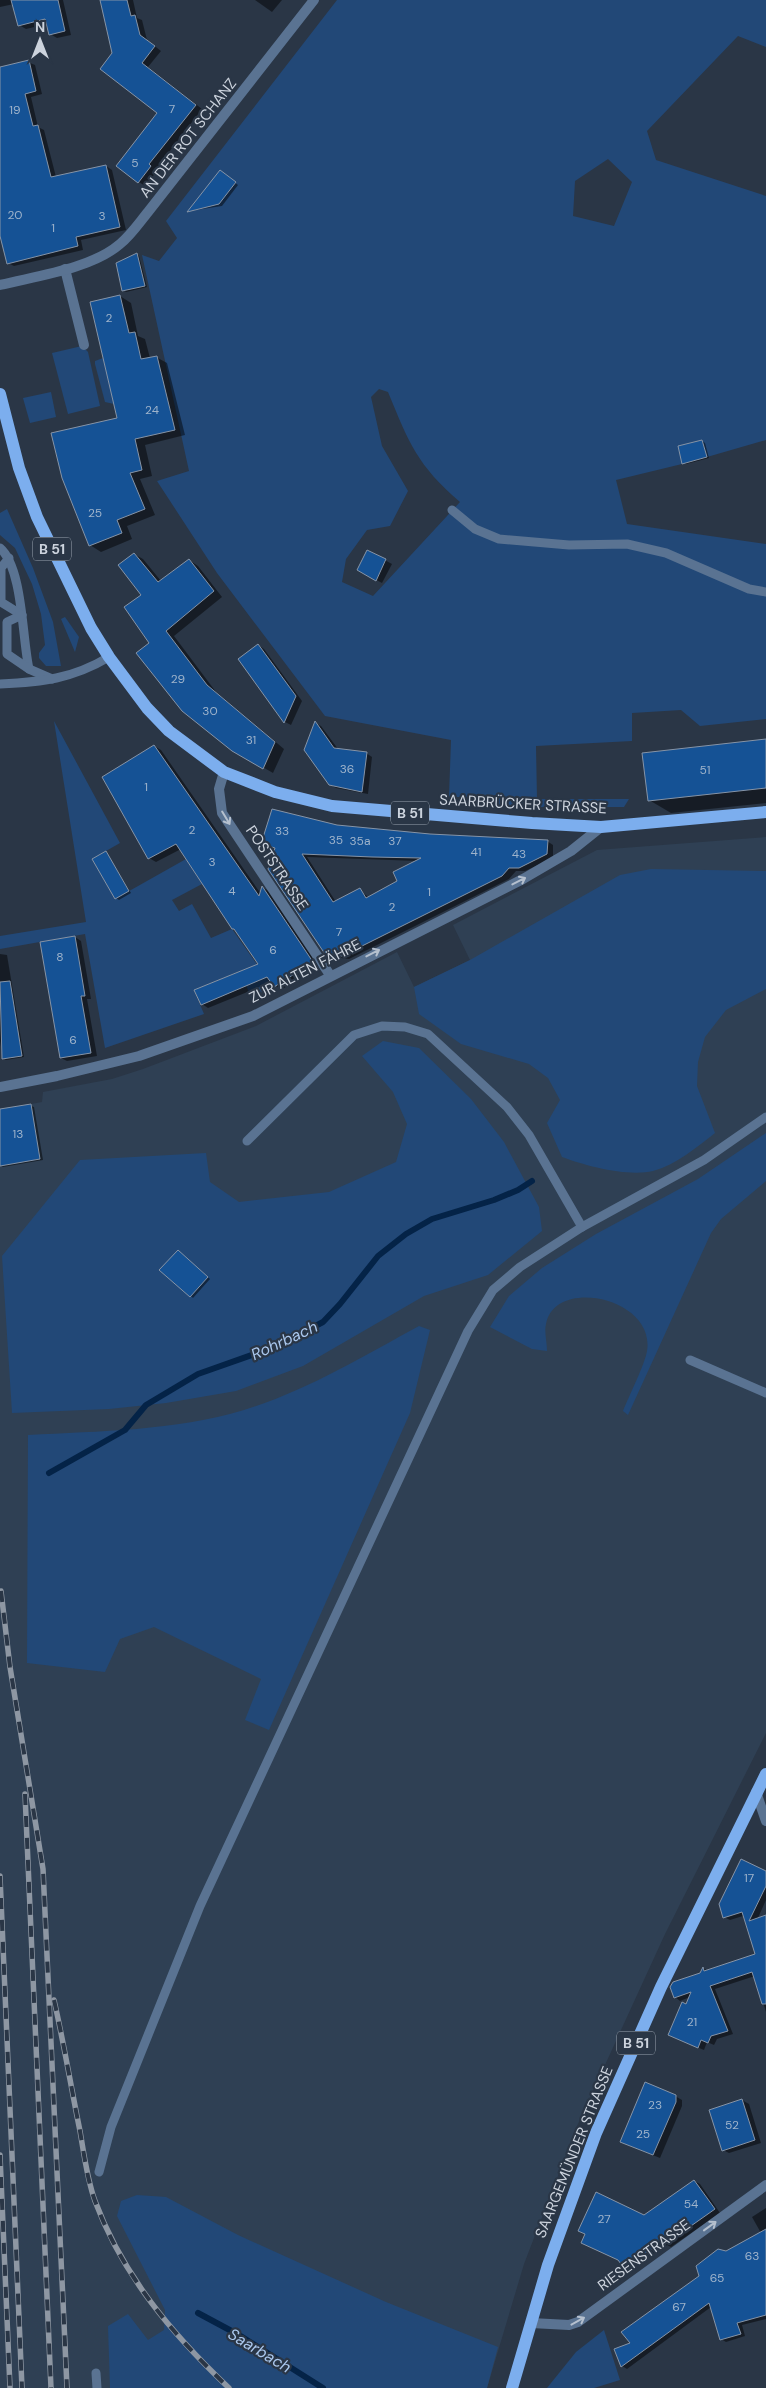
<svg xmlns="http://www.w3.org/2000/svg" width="766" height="2388" viewBox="0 0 766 2388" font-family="'DM Sans',sans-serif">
	<rect width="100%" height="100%" fill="#2a3646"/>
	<!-- built -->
	<path fill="#2f4054" d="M766,837v896l-101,201 -88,192 -53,138 -37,124h-487v-1222l40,-7 -9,-55 11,-2 1,-10 69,-13 31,-10 113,-43 141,-74 17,35 56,-27 -17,-35 144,-75z"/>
	<!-- green -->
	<g fill="#224877" fill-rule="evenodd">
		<path d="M337,0h429v47l-28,-11 -91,95 9,29 110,36v244l-59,17 -5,-17 -24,6 4,18 -66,16 11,44 139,20v175l-66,7 -19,-16 -49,3v28l-96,5 1,53h92l-5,8h-87l-65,-4 -1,-6h-22l2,-57 -126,-24 -108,-143 -60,-92 32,-10 -47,-216 17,6 18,-23 -11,-17zM608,159l24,23 -18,44 -41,-10 2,-35zM379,389l9,3c21,51 29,73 72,110l-87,94 -31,-14 4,-23 21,-29 23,-4 18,-35 -26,-45 -11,-49z"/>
		<path d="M82,346l6,6 12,54 -32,8 -16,-61z"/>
		<path d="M103,358l11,46 -9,-2 -10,-38v-3z"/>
		<path d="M51,392l5,25 -26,6 -7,-25z"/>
		<path d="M7,509l26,59 20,54 8,44h-15l-7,-8v-5l6,-8 -4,-31 -9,-30 -17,-36 -15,-13v-22z"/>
		<path d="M65,617l14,20 -4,15 -14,-33z"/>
		<path d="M54,721l66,122 -28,16 23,40 71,-40 16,25 -30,16 7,11 13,-7 19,34 21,-9 41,58 -22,10 -11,-26 -46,19 10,24 -99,34 -20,-114 -85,15v-13l86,-14z"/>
		<path d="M651,869l115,2v118l-40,21 -21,27 -7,25 -1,24 18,47c-18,14 -39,32 -62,38 -25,6 -67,-5 -91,-14l-15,-34 13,-23 -12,-22 -19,-14 -68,-20 -42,-30 -5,-27 56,-27 150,-85z"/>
		<path d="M383,1041l36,7 52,51 33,43 35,65 3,24 -54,44 -64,21 -121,70 -67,25 -70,12 -57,6 -97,4 -10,-157 78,-96 126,-7 4,29 29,20 90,-10 67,-30 11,-38 -14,-32 -31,-36z"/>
		<path d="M766,1133v48l-45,38 -10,14 -83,182 -5,-4c6,-15 22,-47 24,-60 9,-53 -92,-75 -101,-27 -2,8 1,18 1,27l-15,-2 -42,-22 19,-31 33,-28 54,-34 102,-55z"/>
		<path d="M419,1326l11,4 -20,83 -141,317 -24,-10 16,-41 -107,-52 -34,12 -15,33 -78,-9 1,-228c72,-4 146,-4 216,-25 62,-19 118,-53 175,-84z"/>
		<path d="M137,2195l29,2 72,38 148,67 112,45 -11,41h-377l-2,-62 20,-12 20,26 16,-10 1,-20 -48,-94 4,-15z"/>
		<path d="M604,2330l16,50 -26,8h-47l29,-36z"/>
	</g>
	<!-- shadow -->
	<g fill="#0007" fill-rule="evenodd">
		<path d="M0,0h63l8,35 -14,3 -7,-4 -3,-10 -21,5 -7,-4 -5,-21 -14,3z"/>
		<path d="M101,0h32l4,18 5,2 5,20 14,11 -13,16 54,42 -46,60 1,2 -12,15 -6,-4 20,-69 -45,-60z"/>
		<path d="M255,0h27l-10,12z"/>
		<path d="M28,62l7,3 7,29 -11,3 7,30 6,3 12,47 50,-11 6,4 14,60 -45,10 2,10 -69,16 -6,-3 -8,-31v-163z"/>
		<path d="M223,173l15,12 -16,21 -33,5z"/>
		<path d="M137,254l2,2 8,31 -21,5 -3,-2z"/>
		<path d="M120,296l11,7 7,33 7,3 5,19 6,-1 11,6 18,72 -40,10 7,31 -12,3 15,36 -28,11 5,13 -31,13 -11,-7 28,-126z"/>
		<path d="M702,441l3,2 4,15 -23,6 -2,-1z"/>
		<path d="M368,551l24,13 -10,19 -24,-13z"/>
		<path d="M134,554l9,5 18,22 28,-21 9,6 24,31 -48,39 42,56 68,57 -11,24 -40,-23 -82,-107z"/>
		<path d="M258,645l6,4 38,52 -11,24 -6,-3 -45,-63z"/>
		<path d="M315,723l6,3 17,23 28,4 6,4 -4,37 -32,-6 -7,-4z"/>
		<path d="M766,741v62l-95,10 -22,-13z"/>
		<path d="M154,746l7,4 100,144 2,-6 6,3 50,75 -38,24 -9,-8 -64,26 -6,-4 58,-40 -79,-115 -25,13 -7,-4z"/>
		<path d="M337,826l93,9 117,6 6,4v13l-28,13h-9l-7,8 -160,80 -17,-2 -7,-4 -49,-104 -14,-6zM307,857l111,4 -19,21 -30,16 -9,-8 -24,12z"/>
		<path d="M106,852l25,41 -12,7 -3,-2z"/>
		<path d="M75,937l6,4 10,58h-4l10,57 -30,5 -6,-3z"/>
		<path d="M0,954l7,1 17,102 -18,3 -3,-2 -3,-17z"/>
		<path d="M31,1106l3,1 9,53 -40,7 -3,-2v-54z"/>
		<path d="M181,1253l29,26 -17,19 -32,-28z"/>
		<path d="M766,1872v28l-9,20 9,-3v95l-11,-36 -40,13 18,45 -16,5 -3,6 -7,-3 -3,8 -29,-12 15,-41 -10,4 -5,-4 26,-23 2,-6 5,3 49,-16 -14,-39 -13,4 -6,-3z"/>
		<path d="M675,2096l7,4v6l-22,52 -32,-13z"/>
		<path d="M742,2100l7,4 12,39 -32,10 -6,-3z"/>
		<path d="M694,2181l6,3 20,29 -49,34 -4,-2 -37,25 -6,-3 20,-51z"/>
		<path d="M766,2208v111l-24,6 3,11 -19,6 -5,-3 -10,-32 -84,62 -5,-3 10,-22 69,-68 25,-24 35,-19 -9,-16z"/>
	</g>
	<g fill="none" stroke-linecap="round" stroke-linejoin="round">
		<!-- stream -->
		<g stroke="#042347" stroke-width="6">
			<path d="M49,1473l76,-43 21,-25 52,-31 79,-28 46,-24 17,-18 38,-48 28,-22 26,-15 62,-19 24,-10 14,-9"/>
			<path d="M198,2313l41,22 84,53"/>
		</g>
	</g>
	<!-- building -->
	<g fill="#155295" stroke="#8694a7" fill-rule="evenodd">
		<path d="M11,0h47l7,31 -16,4 -4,-16 -27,7z"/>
		<path d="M100,0h27l4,16 4,-1 5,20 15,11 -13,17 54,42 -47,59 2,2 -13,17 -22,-17 41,-53 -57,-44 12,-16z"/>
		<path d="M29,60l7,31 -11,3 8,32 5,-1 13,52 55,-12 14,62 -44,10 2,9 -71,18 -7,-28v-169z"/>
		<path d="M220,170l16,12 -17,22 -32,8z"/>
		<path d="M137,253l8,33 -23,5 -6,-28z"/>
		<path d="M120,295l9,38 6,-1 6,27 16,-3 18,74 -40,9 7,31 -12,3 15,36 -28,11 5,13 -33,13 -27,-68 -11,-45 66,-15 -27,-116z"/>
		<path d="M702,440l5,17 -25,7 -4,-18z"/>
		<path d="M367,550l19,9 -10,22 -19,-11z"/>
		<path d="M134,553l24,29 31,-23 25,32 -48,40 41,54 68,57 -12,27 -31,-18 -50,-40 -46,-58 13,-10 -25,-36 17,-12 -23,-30z"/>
		<path d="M258,644l38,52 -12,27 -46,-64z"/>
		<path d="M315,721l19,27 33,4 -5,40 -33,-7 -25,-35z"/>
		<path d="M766,739v49l-118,13 -6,-48z"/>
		<path d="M154,745l105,151 3,-10 51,76 -39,25 -7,-10 -66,28 -7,-15 64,-26 -24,-35h-2l-56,-85 -28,15 -46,-82z"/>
		<path d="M272,809l65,16 93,9 118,6 -1,14 -28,14h-10l-7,8 -160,80 -17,-2 -57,-85 7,-21 -14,-4zM302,854l70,3 49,1 -28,14 4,9 -31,17 -6,-10 -27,14z"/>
		<path d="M106,851l23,40 -14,8 -23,-40z"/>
		<path d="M75,936l10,60h-4l10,57 -31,5 -20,-116z"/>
		<path d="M10,981l12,75 -20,3 -2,-77z"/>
		<path d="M31,1104l9,55 -40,7v-57z"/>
		<path d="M178,1250l30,27 -18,20 -31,-27z"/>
		<path d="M741,1859l25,12v15l-17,35 17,-6v89h-4l-10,-32 -42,14 18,45 -17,5 -3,7 -7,-3 -3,8 -30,-13 14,-33 4,2 5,-12 -17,6 -4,-11 3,-5 27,-9 3,-6 1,4 51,-17 -13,-42 -19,6 -4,-14z"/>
		<path d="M645,2082l31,13v7l-23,53 -33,-13z"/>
		<path d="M742,2099l13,41 -33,11 -13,-41z"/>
		<path d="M694,2180l21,29 -51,36 -2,-3 -38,26 -6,-8 -37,-17 4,-9 -7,-3 18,-39 48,23z"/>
		<path d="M766,2229v86l-29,8 4,11 -21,6 -11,-37 -88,64 -7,-18 16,-6 -9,-11 78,-56 -3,-10 22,-17 8,2z"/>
	</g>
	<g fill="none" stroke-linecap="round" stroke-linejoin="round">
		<!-- lane -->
		<g stroke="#5a7392" stroke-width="9">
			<path d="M452,510l23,19 24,10 70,6 58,-1 39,9 83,36 17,3"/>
			<path d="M0,548c23,20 22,90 29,121"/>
			<path d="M9,558l-8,10v34l21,13"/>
			<path d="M22,615l-15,7v32l22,15 23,10"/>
			<path d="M0,684c42,-2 72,-5 109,-27"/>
			<path d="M247,1141l107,-106 28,-9 23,1 23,7 79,73 22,28 53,92"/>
			<path d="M690,1360l76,33"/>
			<path d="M99,2172l12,-45 89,-221 268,-575 25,-41 27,-23 62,-40 122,-67 62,-43"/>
			<path d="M96,2373l1,15"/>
		</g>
		<!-- street -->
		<g stroke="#5a7392" stroke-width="10">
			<path d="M65,269l19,76"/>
			<path d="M0,285c36,-9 91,-16 120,-41 11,-9 19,-21 28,-32l166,-212"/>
			<path d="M224,772l-5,17 3,24 108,162"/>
			<path d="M0,1087l57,-11 82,-20 114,-40 270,-137 48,-28 30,-24"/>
			<path d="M756,1792l10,29"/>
			<path d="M531,2323l38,2 9,-3 188,-137"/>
		</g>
		<!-- primary -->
		<g stroke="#7caeee" stroke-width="12">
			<path d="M0,394l19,74 18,49 54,111 18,29 38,51 22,23 55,41 51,20 57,14 200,17 69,4 165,-15"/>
			<path d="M512,2388l36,-123 48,-132 65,-146 105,-213"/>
		</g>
		<!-- rail casing -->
		<g stroke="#8e97a3" stroke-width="5.5">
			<g id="rail">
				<path d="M1,1591l9,76 33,202 24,519"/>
				<path d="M25,1794l26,594"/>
				<path d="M0,1876l22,512"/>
				<path d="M54,2000c10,44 17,87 26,131 4,23 7,48 15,70 28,75 77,133 134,187"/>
				<path d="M0,2155l10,233"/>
			</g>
		</g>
		<!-- rail -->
		<use href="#rail" stroke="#2a3646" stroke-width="4" stroke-dasharray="11" stroke-linecap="butt"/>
	</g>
	<!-- one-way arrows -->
	<defs><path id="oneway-shaft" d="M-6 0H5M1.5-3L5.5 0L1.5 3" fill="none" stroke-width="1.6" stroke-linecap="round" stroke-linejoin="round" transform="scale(1.25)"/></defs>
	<g stroke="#b5c0ce">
		<use href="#oneway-shaft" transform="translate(226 818) rotate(59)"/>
		<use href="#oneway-shaft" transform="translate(519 881) rotate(-27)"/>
		<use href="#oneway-shaft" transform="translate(373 953) rotate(-27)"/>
		<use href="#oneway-shaft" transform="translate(710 2226) rotate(-36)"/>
		<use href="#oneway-shaft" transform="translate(578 2321) rotate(-29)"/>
	</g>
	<g text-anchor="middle" stroke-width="4.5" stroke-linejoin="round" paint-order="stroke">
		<!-- number labels -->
		<g font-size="12" fill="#9eb3cb">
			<text x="172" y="113">7</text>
			<text x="15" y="114">19</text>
			<text x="135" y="167">5</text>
			<text x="15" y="219">20</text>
			<text x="102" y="220">3</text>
			<text x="53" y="232">1</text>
			<text x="109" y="322">2</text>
			<text x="152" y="414">24</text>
			<text x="95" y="517">25</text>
			<text x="178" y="683">29</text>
			<text x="210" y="715">30</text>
			<text x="251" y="744">31</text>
			<text x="347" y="773">36</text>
			<text x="705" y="774">51</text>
			<text x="146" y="791">1</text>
			<text x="192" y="834">2</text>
			<text x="282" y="835">33</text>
			<text x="336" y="844">35</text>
			<text x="360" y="845">35a</text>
			<text x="395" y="845">37</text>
			<text x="476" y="856">41</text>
			<text x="519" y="858">43</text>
			<text x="212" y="866">3</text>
			<text x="232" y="895">4</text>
			<text x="429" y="896">1</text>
			<text x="392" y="911">2</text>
			<text x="339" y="936">7</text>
			<text x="273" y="954">6</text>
			<text x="60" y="961">8</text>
			<text x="73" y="1044">6</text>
			<text x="18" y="1138">13</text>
			<text x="749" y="1882">17</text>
			<text x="692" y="2026">21</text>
			<text x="655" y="2109">23</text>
			<text x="732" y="2129">52</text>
			<text x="643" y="2138">25</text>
			<text x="691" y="2208">54</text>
			<text x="604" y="2223">27</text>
			<text x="752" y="2260">63</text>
			<text x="717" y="2282">65</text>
			<text x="679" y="2311">67</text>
		</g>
		<!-- shield labels -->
		<g fill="#2a3646" stroke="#9ba4b0" stroke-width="1">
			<rect x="33" y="537.5" width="38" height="23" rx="4"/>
			<rect x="391" y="801.5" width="38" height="23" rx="4"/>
			<rect x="617" y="2031.5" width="38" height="23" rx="4"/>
		</g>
		<g font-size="14" font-weight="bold" fill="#ccd3dd">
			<text x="52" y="554">B 51</text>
			<text x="410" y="818">B 51</text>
			<text x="636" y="2048">B 51</text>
		</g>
		<!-- street labels -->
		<g font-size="15" fill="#ccd3dd" stroke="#2a3646">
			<text transform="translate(188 138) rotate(-52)" y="5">AN DER ROT SCHANZ</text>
			<text transform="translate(523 804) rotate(3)" y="5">SAARBRÜCKER STRASSE</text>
			<text transform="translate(277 868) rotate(56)" y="5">POSTSTRASSE</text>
			<text transform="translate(305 971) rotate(-27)" y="5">ZUR ALTEN FÄHRE</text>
			<text transform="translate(574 2152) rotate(-68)" y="5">SAARGEMÜNDER STRASSE</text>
			<text transform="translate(644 2255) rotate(-36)" y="5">RIESENSTRASSE</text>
		</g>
		<!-- water labels -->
		<g font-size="16" font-style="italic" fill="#aac7ed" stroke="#2a3646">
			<text transform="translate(284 1340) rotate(-25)" y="6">Rohrbach</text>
			<text transform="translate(260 2350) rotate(31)" y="6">Saarbach</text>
		</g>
	</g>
	<!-- north arrow -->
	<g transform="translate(40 40)" stroke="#2a3646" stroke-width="4" paint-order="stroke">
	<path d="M0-4L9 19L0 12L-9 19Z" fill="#ccd3dd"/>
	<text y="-8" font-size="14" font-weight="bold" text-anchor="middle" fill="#ccd3dd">N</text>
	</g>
</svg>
